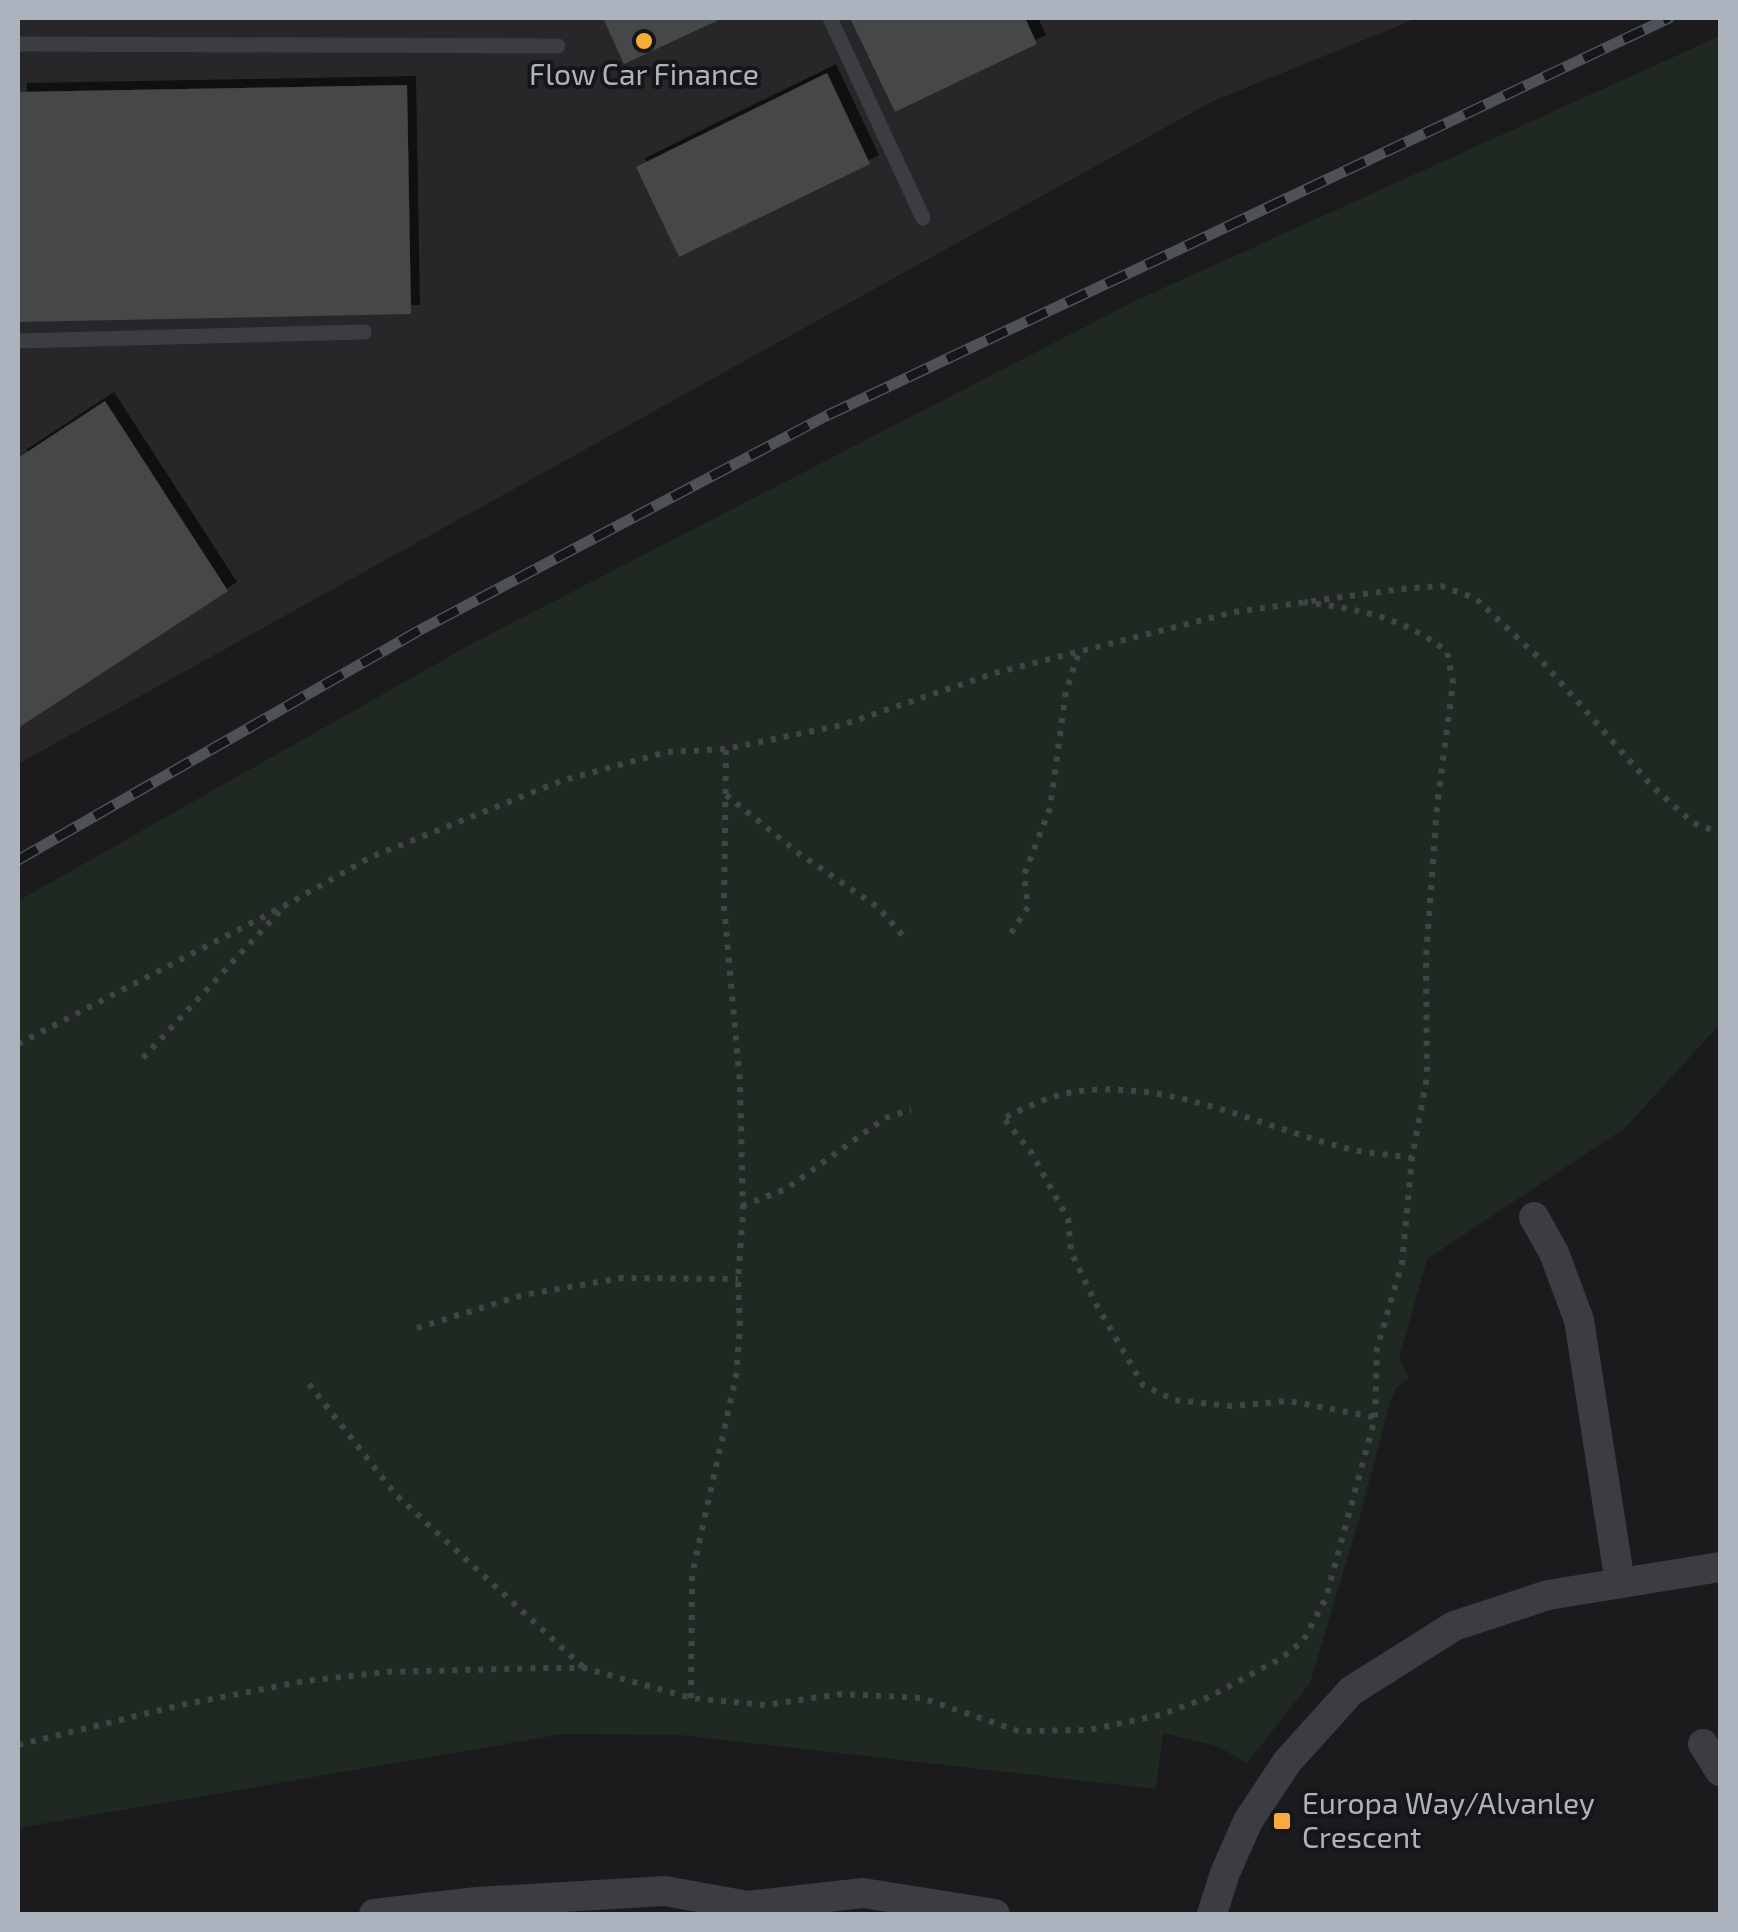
<svg xmlns="http://www.w3.org/2000/svg" width="1738" height="1932" viewBox="0 0 1738 1932" font-family="'Exo 2',sans-serif">
	<defs>
		<filter id="shadow"><feDropShadow dx="9" dy="-9" stdDeviation="0" flood-color="#0009"/></filter>
	</defs>
	<rect width="100%" height="100%" fill="#1b1b1d"/>
	<!-- built -->
	<path fill="#27272a" d="M18,18h1400l-205,83 -1195,663z"/>
	<!-- green -->
	<path fill="#202921" d="M1720,36v988l-95,104 -198,131 -28,99 10,20 -13,10 -6,14 -30,114 -50,167 -63,80 -30,-17 -54,-13 -7,56 -476,-54 -117,-1 -545,94v-927l457,-259 660,-341z"/>
	<!-- building -->
	<g fill="#45464a" filter="url(#shadow)">
		<path d="M603,18h120l-99,46z"/>
		<path d="M850,18h175l12,26 -142,68z"/>
		<path d="M827,73l43,91 -191,93 -43,-90z"/>
		<path d="M407,85l4,229 -393,8v-230z"/>
		<path d="M105,401l123,190 -210,137v-270z"/>
	</g>
	<g fill="none" stroke-linecap="round" stroke-linejoin="round">
		<!-- path -->
		<g stroke="#414449" stroke-width="6" stroke-dasharray="5 8" stroke-linecap="butt">
			<path d="M726,795l71,57 82,56 24,28"/>
			<path d="M1011,933l17,-26 -4,-32 26,-67 16,-117 13,-39"/>
			<path d="M18,1044l268,-139 85,-48 190,-76 106,-29 59,-3 116,-24 153,-52 239,-61 166,-23 41,-3 34,12 65,61 112,127 41,37 27,10"/>
			<path d="M143,1058l139,-149"/>
			<path d="M1006,1117c23,-11 48,-23 73,-26 98,-11 186,39 279,60 18,3 36,4 54,7"/>
			<path d="M1005,1120l26,32 37,67 3,33 25,52 47,81 31,15 56,6 59,-5 85,16"/>
			<path d="M742,1206l44,-17 99,-71 26,-8"/>
			<path d="M417,1328l106,-33 99,-17 116,1"/>
			<path d="M309,1384l87,111 187,172"/>
			<path d="M691,1698l1,-123 44,-199 4,-48 -2,-49 5,-66 -3,-130 -16,-176 2,-158"/>
			<path d="M18,1745l163,-40 124,-24 82,-9 156,-4h41l107,30 74,7 76,-11 81,4 96,33 71,-1 71,-15 49,-18 71,-38 23,-18 23,-43 49,-180 2,-69 25,-86 10,-105 15,-81 -1,-119 11,-152 16,-123 -6,-32c-48,-35 -85,-41 -143,-49"/>
		</g>
		<!-- lane -->
		<g stroke="#3b3d42" stroke-width="15">
			<path d="M830,18l93,200"/>
			<path d="M18,44l540,2"/>
			<path d="M18,341l346,-9"/>
		</g>
		<!-- street -->
		<g stroke="#3b3d42" stroke-width="30">
			<path d="M1534,1217l20,36 25,67 41,263"/>
			<path d="M1703,1744l17,27"/>
			<path d="M374,1914l103,-12 188,-11 83,15 115,-13 132,21"/>
			<path d="M1212,1914l13,-41 23,-52 39,-59 64,-71 103,-65 94,-31 172,-28"/>
		</g>
		<!-- rail casing -->
		<g stroke="#4e5157" stroke-width="11">
			<path id="rail" d="M18,860l402,-230 406,-214 843,-398"/>
		</g>
		<!-- rail -->
		<use href="#rail" stroke="#161618" stroke-width="8" stroke-dasharray="22" stroke-linecap="butt"/>
	</g>
	<!-- markers -->
	<g fill="#f7ac39" stroke="#161618" stroke-width="4">
		<circle cx="644" cy="41" r="10"/>
		<rect x="1272" y="1811" width="20" height="20" rx="5"/>
	</g>
	<g text-anchor="middle" stroke-width="8" stroke-linejoin="round" paint-order="stroke">
		<!-- poi labels -->
		<g font-size="30" fill="#adb3bd" stroke="#161618">
			<text x="644" y="85">Flow Car Finance</text>
			<text x="1302" y="1814" text-anchor="start">Europa Way/Alvanley<tspan x="1302" dy="34">Crescent</tspan></text>
		</g>
	</g>
	<!-- border -->
	<rect width="1738" height="1932" fill="none" stroke="#adb3bd" stroke-width="40"/>
</svg>
